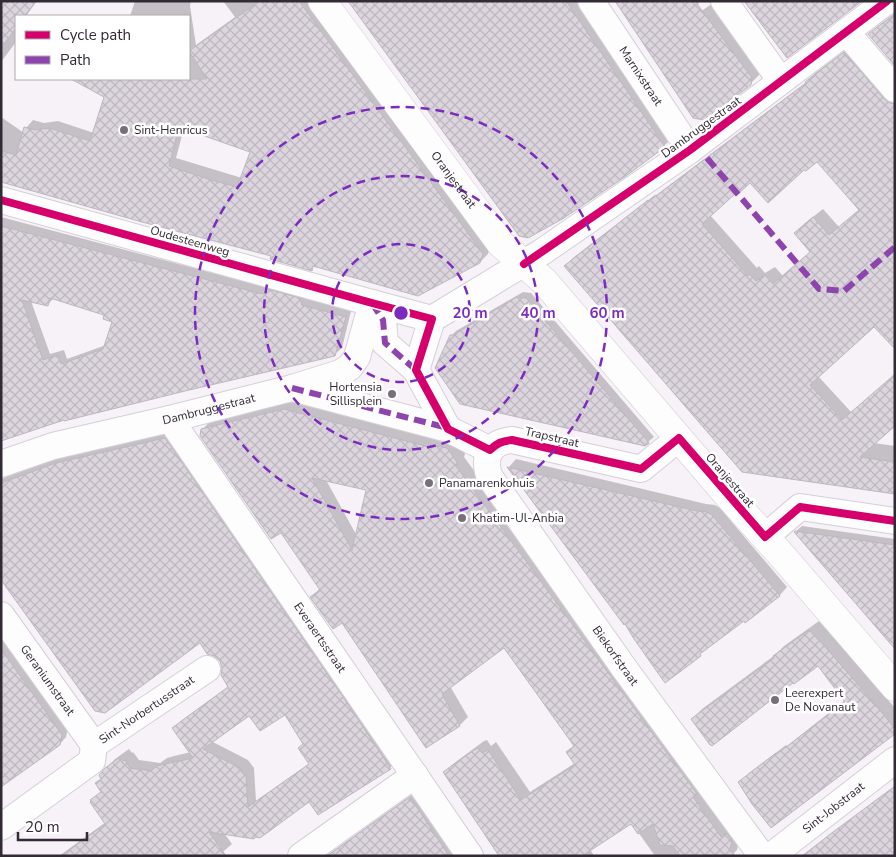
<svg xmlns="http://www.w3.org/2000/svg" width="896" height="857" viewBox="0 0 896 857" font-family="'Nunito Sans',sans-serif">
	<defs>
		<pattern id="building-cross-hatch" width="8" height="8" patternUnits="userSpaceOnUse" patternTransform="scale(1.25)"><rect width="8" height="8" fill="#dcd5de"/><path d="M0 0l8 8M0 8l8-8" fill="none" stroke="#bdb7bf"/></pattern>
	</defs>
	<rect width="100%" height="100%" fill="#f7f1f8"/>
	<!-- shadow -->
	<g fill="#0003" fill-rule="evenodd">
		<path d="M1,1h36l-11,15h-10v26l-15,20z"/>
		<path d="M135,1h56l-1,5 6,39 39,-28 -12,-16h89l178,245 -2,8 -8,8 -165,4 -4,3 -38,-14 -272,-73v-65l23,16 2,-5 7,-8 11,3 14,-2 36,12 17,-54h78v-63h-59zM184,128l67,23 -9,27 -66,-20z"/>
		<path d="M350,1h236l90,133 -12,12z"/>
		<path d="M616,1h83l-3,14 17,-12 48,65 -1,6 -10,10z"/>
		<path d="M895,13v51l-26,-30 9,-8z"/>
		<path d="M853,45l42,47v256l-20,-23 -57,51 34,37 22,30 21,3v46l-330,-226 9,-9 82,-63 -1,2 153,-115 7,-8zM817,160l43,49 -21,18 -16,-18 -19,15 7,28 -28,24 -8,-9 -10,6 -6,-7 -2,2 -47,-53 25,-23 16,-10 54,-14z"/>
		<path d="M1,217l306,81 2,1 42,12 -9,37 -7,6 -270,64 -64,-81zM54,298l51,16 9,7 -8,24 -39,14 -3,-9 -14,4 -19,-53 16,4z"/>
		<path d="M523,292l8,1 123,144 -6,5 -198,-105 6,-6z"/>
		<path d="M294,401l161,39 10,14 -1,3 276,374 -3,19 -6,6h-76l-24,-34 -41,27 4,7h-94l-56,-84 9,-8 31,-23 3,-1 4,6 5,-4 34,50 45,-29v-18l-71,-98 -54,39 18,31 -8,8 -34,21 -84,-125 -30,-24 8,-9 -19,-29 -98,-130 8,-9zM326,480l42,9 -11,47z"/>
		<path d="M173,430l225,330 -8,8 -166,65 8,11 -14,12h-159l47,-34 -14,-22 10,-9v-13l-2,-3 15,-16 14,-10 3,4 1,-1 6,8 21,3 7,-5 7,-2 17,-4 -17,-24 8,-8 47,-34 -8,-26 -21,-18 -199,-64v-99l65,-24zM249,714h37l18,30 6,19 -54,38 -2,-33 -6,-8 -37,-19z"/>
		<path d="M516,459l190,45 9,1 5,3 67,79 -7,8 -35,26 -1,-1 -79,61 -39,-59 -2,2 -115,-157z"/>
		<path d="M802,526l93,13v108l-100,-115z"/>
		<path d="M819,621l54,61 22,26v25l-155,49 9,-9 37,-28 1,1 58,-46 -27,-36 -126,55 10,-10 73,-54 9,-9z"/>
		<path d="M1,635l67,93 -2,9 -6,7 -59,42z"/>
		<path d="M895,786v68l-2,2h-92z"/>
		<path d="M417,791l44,65h-135z"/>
	</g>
	<!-- building -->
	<g fill="url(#building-cross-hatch)" stroke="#bdb7bf" fill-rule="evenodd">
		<path d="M1,1h35l-11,15h-9v12l-15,20z"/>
		<path d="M260,1h39l184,253 -3,9 -62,33 -105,-30 -1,5 -42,-12 1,-3 -129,-34 -141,-40v-31l15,4 8,-28 11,3 14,-2 41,13 14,-44 -33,-18h136l-18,-28zM179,127l71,25 -13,35 -26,-7 -42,-14z"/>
		<path d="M348,1h218l99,146 -39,29 -62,42 -36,20 -9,-2z"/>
		<path d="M615,1h80l57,77 -1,7 -47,35 -11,-2z"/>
		<path d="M744,1h118l-75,57z"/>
		<path d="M895,14v52l-27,-32z"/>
		<path d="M844,52l40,47 6,4 5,1v245l-21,-22 -64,58 32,35 53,-46v52l-35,31 35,5v32l-153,-22 -178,-206 84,-66v2l158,-119 -1,-1zM817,162l42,48 -30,25 -16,-18 -19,16 16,19 -37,32 -8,-9 -9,6 -7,-7 -1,2 -46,-52 33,-30 1,2 14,-13 18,20 36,-33 2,1z"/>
		<path d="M1,226l261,68 2,-6 39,11 -2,5 1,1 44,12 -11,39 -150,35 -121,30v-1l-63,21zM50,298l54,17 -1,4 9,3 -9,27 -42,15 -3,-9 -15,5 -21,-60 26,6z"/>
		<path d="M517,297l9,1 123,145 -4,3 -185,-42 -25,-36 15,-33h3z"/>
		<path d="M284,409l145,38 1,-2 17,3 10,14 -1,4 241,328 -4,3 28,40 5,-4 6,7 -2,10 5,6h-55l-7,-10 -13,-1 -7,-21 -15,10 -7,-10 -49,32h-83l-56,-84 31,-22 4,-2 4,5 6,-3 33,50 54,-35 -9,-13 8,-6 -70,-98 -62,46 18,32 -34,22 -84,-125 -9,6 -23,-32 10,-7 -39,-57 -10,6 -71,-103 1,-7zM312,478l54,12 -14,60z"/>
		<path d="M165,438l178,259 48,72 -73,46 -9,-13 -49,36 -4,-1 -2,2 -45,-7 17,24h-165l44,-32 -15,-22 1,-1 -1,-1 11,-8 -6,-9 6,-4 -2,-4 6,-7 15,-11 3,4 2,-1 5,8 21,3 6,-5 8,-2 28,-6 -21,-30 56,-41 -7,-12 1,-7 -2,-7 -6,-5 -7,-2 -7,-11 -95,70 -10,-2 -94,-131v-97l55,-20zM285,715l18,29 -5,4 11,16 -61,43 -2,-31 -6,-8 -37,-19 46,-33 11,15z"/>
		<path d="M507,467l190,44 10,1 5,3 68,81 -35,27 -1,-2 -44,33 1,2 -36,27 -31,-44 -9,-15 -1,1z"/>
		<path d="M795,531l100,14v104l-101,-117z"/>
		<path d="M809,630l18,19 53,61 15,19v5l-124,94 -19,-24 -14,-22 38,-29 1,1 68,-52 -27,-36 -24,18 -1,-1 -81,63 -1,-1h-1l-19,-26 83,-61 -1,-2z"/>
		<path d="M1,649l61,86 -2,10 -59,42z"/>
		<path d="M895,786v70h-92l26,-21z"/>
		<path d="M410,797l39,59h-122z"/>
	</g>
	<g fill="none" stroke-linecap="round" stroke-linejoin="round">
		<!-- street casing -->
		<g stroke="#d5cfd8" stroke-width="28">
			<g id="street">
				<path id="s1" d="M591,1l99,149"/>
				<path d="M724,1l57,80"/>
				<path d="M846,32l49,57"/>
				<path d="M1,200l371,103 60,16"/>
				<path d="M372,303l11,17 2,23 31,27 32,59"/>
				<path d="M416,370l16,-51 110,-67 148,-102 197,-149"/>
				<path d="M292,388l156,41 42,21"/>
				<path id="s2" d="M170,419l300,437"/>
				<path id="s3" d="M679,438l-38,31 -129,-29c-22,2 -29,16 -23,36l135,192 138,188"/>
				<path id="s4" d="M1,464l52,-18 117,-27 122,-31 48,-15 10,-6 7,-10 15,-54"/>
				<path d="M765,537l35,-30 95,14"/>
				<path id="s5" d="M1,615l93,130"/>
				<path id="s6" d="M1,827l91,-66 2,-16 113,-76"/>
				<path d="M301,856l114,-81"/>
				<path id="s7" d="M771,856l124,-96"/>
			</g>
		</g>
		<!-- secondary casing -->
		<g stroke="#d5cfd8" stroke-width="29">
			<g id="secondary">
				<path id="s8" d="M322,1l179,243 43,37 180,210 60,67 111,129"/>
			</g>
		</g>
		<!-- street -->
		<use href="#street" stroke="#fefdfe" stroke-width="26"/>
		<!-- secondary -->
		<use href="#secondary" stroke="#fefdfe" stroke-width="28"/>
		<!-- quiet -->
		<g stroke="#8e44ad" stroke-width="6" stroke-dasharray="12 6" stroke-linecap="butt">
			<path d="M707,158l112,131 25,2 51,-44"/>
			<path d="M372,303l11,17 2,23 32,28"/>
			<path d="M292,388l156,40"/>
		</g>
		<!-- cycleway casing -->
		<g stroke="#fff" stroke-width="11">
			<g id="cycleway">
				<path d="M1,200l371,103 60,16 -16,51 32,59 42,21c7,-7 12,-9 22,-10l129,29 38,-31 86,99 35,-30 95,14"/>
				<path d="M524,264l166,-114 197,-149"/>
			</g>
		</g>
		<!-- cycleway -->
		<use href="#cycleway" stroke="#d6006c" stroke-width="8"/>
	</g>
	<!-- distance rings -->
	<g fill="none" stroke="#7b2cbf" stroke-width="2.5" stroke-dasharray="9 6">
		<circle cx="401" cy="313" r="69"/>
		<circle cx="401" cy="313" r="137"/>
		<circle cx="401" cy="313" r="206"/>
	</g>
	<!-- markers -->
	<g fill="#777079" stroke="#fff" stroke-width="2">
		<circle cx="124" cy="130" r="5"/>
		<circle cx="392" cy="394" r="5"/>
		<circle cx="429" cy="483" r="5"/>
		<circle cx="462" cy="518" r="5"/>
		<circle cx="775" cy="700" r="5"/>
	</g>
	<g text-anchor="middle" stroke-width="5" stroke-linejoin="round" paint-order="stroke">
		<!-- street labels -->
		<g font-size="12" fill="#322a35" stroke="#fff">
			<text dy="4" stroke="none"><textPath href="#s1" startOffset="90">Marnixstraat</textPath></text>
			<text transform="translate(701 127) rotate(-36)" y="4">Dambruggestraat</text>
			<text dy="4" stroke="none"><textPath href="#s8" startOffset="222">Oranjestraat</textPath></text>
			<text transform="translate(190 241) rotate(16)" y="4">Oudesteenweg</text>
			<text dy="4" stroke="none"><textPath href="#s4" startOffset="215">Dambruggestraat</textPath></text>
			<text transform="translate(552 437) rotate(13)" y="4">Trapstraat</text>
			<text transform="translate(730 480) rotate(49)" y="4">Oranjestraat</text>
			<text dy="4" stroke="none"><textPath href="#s2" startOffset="265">Everaertsstraat</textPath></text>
			<text dy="4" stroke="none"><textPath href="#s3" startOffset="452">Biekorfstraat</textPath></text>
			<text dy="4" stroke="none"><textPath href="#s5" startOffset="80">Geraniumstraat</textPath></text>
			<text dy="4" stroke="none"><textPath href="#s6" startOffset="192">Sint-Norbertusstraat</textPath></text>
			<text dy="4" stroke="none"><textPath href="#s7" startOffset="79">Sint-Jobstraat</textPath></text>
		</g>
		<!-- poi labels -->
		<g font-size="12" fill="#322a35" stroke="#fff" text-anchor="start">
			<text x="134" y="134">Sint-Henricus</text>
			<text x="382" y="391" text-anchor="end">Hortensia<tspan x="382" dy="14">Sillisplein</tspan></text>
			<text x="439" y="487">Panamarenkohuis</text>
			<text x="472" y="522">Khatim-Ul-Anbia</text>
			<text x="785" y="697">Leerexpert<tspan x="785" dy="14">De Novanaut</tspan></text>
		</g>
	</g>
	<circle cx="401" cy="313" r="8" fill="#7b2cbf" stroke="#fff" stroke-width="2.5"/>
	<g font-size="15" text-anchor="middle" font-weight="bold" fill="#7b2cbf" stroke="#fff" stroke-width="5" stroke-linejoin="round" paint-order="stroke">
		<text x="470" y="318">20 m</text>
		<text x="538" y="318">40 m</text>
		<text x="607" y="318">60 m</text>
	</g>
	<!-- border -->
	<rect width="896" height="857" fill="none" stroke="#322a35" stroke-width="5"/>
	<!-- legend -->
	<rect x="15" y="15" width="175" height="65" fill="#ffffff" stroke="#adaaae"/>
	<rect x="25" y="31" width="25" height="8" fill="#d6006c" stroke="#adaaae"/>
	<text x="60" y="40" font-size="15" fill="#322a35">Cycle path</text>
	<rect x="25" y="56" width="25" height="8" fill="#8e44ad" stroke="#adaaae"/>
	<text x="60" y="65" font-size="15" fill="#322a35">Path</text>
	<!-- scale -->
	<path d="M18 832v8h69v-8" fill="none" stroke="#322a35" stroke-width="2.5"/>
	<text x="25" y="832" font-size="15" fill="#322a35" stroke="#ffffff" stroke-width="4" paint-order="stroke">20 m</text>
</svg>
